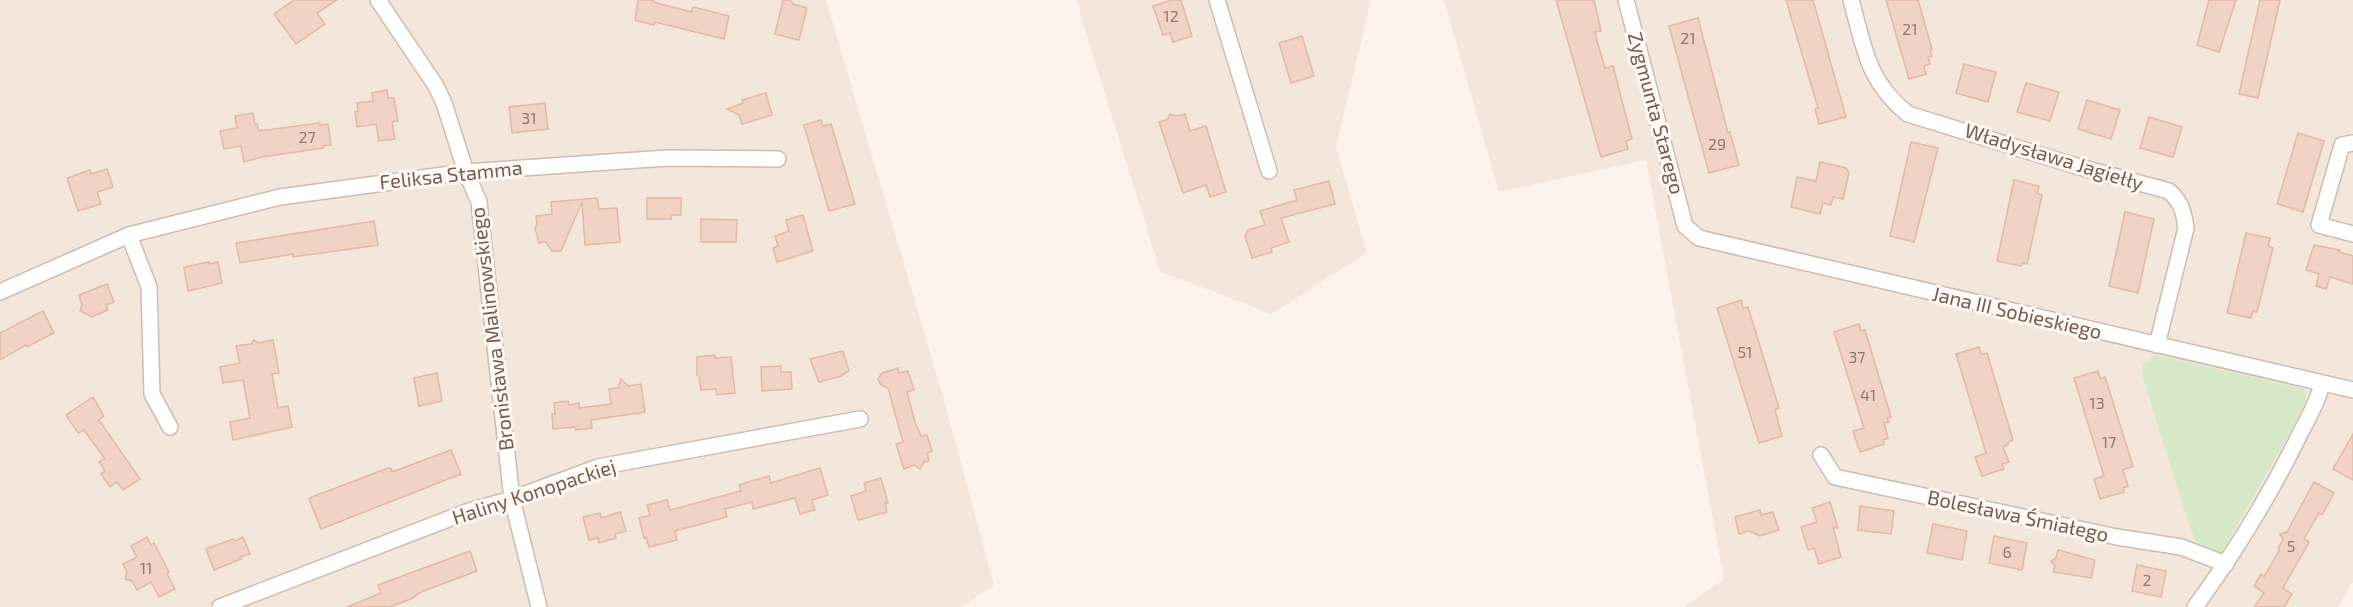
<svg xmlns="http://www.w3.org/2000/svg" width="2353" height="607" viewBox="0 0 2353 607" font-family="'Exo 2',sans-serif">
	<rect width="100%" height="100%" fill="#fcf4eb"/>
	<!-- residential -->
	<g fill="#f3e6da">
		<path d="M0,0h826l118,400 50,185 -33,22h-961z"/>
		<path d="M1077,0h294l-35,147 31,106 -96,61 -111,-43 -78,-251z"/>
		<path d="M1444,0h909v582l-15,25h-654l40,-28 -78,-419 -147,32z"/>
	</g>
	<!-- green -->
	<path fill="#d8e9ca" d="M2156,355l148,34 3,13 -88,155 -20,-7 -11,-28 -45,-144 -2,-13z"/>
	<!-- building -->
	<g fill="#f0d3c4" stroke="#e2b9a5" stroke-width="1.5">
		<path d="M294,0h43l-20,13 8,11 -29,20 -22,-30z"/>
		<path d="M638,0h16l-1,2 39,10 1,-5 36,9 -5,23 -69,-17 -1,3 -19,-5z"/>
		<path d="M783,0h7l3,4 14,4 -8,32 -24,-6z"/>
		<path d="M1172,0h9l11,36 -19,6 -3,-9 -7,2 -10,-29z"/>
		<path d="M1556,0h38l7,31 -6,1 2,9 8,27 8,-2 19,73 -6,2 2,8 -27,8z"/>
		<path d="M1786,0h27l33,117 -27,7 -4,-15 3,-1z"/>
		<path d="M1886,0h32l14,49h-2l2,7 -4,1 2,7 -6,2 2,8 -17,5z"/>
		<path d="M2209,0h27l-17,52 -22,-7z"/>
		<path d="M2260,0h20l-22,98 -19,-4z"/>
		<path d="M1698,18l30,115 2,-1 9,33 -30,8 -40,-147z"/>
		<path d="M1302,36l12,40 -23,7 -12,-40z"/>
		<path d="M1964,64l32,8 -8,30 -32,-9z"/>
		<path d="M2026,83l33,9 -9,29 -33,-9z"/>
		<path d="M387,90l1,8h6l4,23 -6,1 3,17 -16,2 -3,-17 -19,3 -2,-15 3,-1 -1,-8 16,-2 -1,-8z"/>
		<path d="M766,93l6,22 -30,9 -3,-9 -12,-6 16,-6 -1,-3z"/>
		<path d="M2087,100l33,10 -9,29 -33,-10z"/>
		<path d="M545,103l3,26 -36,4 -3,-26z"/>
		<path d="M253,113l2,11h2l2,7 60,-8 1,2 8,-1 3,21 -8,1v2l-61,9 -18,5 -3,-16 -17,3 -4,-18 17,-3 -2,-12z"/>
		<path d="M1170,114l6,2 9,-2 5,17 16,-5 20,66 -16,5 -4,-12 -23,8 -24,-71 9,-3z"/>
		<path d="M2149,117l33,10 -9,30 -33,-9z"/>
		<path d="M821,120l2,6 8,-2 24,80 -26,7 -25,-86z"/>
		<path d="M2298,133l26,8 -21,71 -26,-8z"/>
		<path d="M1911,142l27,6 -24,94 -24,-6z"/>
		<path d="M1820,162l26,6 3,5 -6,26 -10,-2 -2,8 -8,-2 -3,11 -29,-7 6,-30 19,4z"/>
		<path d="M107,169l6,18 -16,5 4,12 -23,7 -11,-33 23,-8 1,4z"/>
		<path d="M2014,180l25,6 -2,8 5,1 -15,69 -5,-1 -1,3 -24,-5z"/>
		<path d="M1329,181l6,23 -54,14 8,24 -18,6 1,4 -20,6 -7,-22 3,-6 17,-5 -5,-14 37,-11 -3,-10z"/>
		<path d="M597,198l2,11 18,-1 3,34 -35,3 -3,-43 -21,49h-9l-6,-9 -7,1 -4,-15 2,-3 -1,-9 16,-2 -1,-12z"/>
		<path d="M647,198h34v17h-10v4h-24z"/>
		<path d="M2125,212l29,7 -16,74 -29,-7z"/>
		<path d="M803,215l10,36 -36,11 -4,-14 5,-2 -3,-10 14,-5 -3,-11z"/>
		<path d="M701,219l36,1 -1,22h-35z"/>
		<path d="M374,221l4,24 -85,12v-3l-53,9 -4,-20z"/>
		<path d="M2246,233l24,5 -2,8 5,2 -16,64 -4,-1 -2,7 -24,-5z"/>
		<path d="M2314,245l26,5 -1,2 14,4v28l-23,-7 -4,12 -10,-3 3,-12 -13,-4z"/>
		<path d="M209,262v2l9,-2 4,21 -34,8 -4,-24z"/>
		<path d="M107,284l7,18 -8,3 2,5 -16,7 -12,-6 2,-6 -3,-10z"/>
		<path d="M1741,300l2,8 5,-1 20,65 11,36 -4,2 7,26 -23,7 -42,-135z"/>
		<path d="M43,311l11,22 -27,14 -1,-2 -26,15v-27z"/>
		<path d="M1859,324l2,7 4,-1 26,87 -4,1 2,4 -5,1 4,15 -5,2 1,4 -24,8 -7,-21 11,-3 -30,-96z"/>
		<path d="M254,340l4,3 15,-3 6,33 -7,1 6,34 10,-2 4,21 -59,13 -3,-18 20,-4 -7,-38 -20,3 -3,-16 20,-4 -4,-17 15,-2z"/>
		<path d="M1979,347l3,8 5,-2 26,87 -5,2v3l-5,2 6,15 -7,2 2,5 -22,7 -7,-19 11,-4 -30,-99z"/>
		<path d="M843,351l6,20 -8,5 -22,6 -9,-23z"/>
		<path d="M715,355v3l16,-1 4,36 -18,2 -1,-6 -15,1 -2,-13 -2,-2v-18z"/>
		<path d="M781,366v6h10l1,17 -30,2 -1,-24z"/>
		<path d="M898,368l1,5 9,-2 6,19 -7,2 8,30 6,14 6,-1 5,16 -5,2 2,8 -5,1 -4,7 -6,-4 -10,4 -8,-25 7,-2 -15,-54 -7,-3 -3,-6 4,-6z"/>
		<path d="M2098,371l2,8 5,-2 28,89 -10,4 5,16 -5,2 1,4 -24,7 -6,-20 10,-3 -30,-98z"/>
		<path d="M437,373l5,28 -23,5 -5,-28z"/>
		<path d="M621,379l7,7 13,-2 4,28 -54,8 1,8 -16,2 -1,-3 -22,2 -1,-15h3l-1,-11 14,-2 1,4 10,-2v5l32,-4 -2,-15 9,-1z"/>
		<path d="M93,397l11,19 -5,4 41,59 -17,11 -6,-8 -7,5 -9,-13 4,-3 -6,-9 6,-3 -21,-29 -6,3 -12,-18z"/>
		<path d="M2353,434v46l-20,-11z"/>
		<path d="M451,450l10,24 -140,55 -12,-30 3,-2 76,-29h3l1,4z"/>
		<path d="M820,468l8,27 -16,5 3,10 -15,4 -5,-16 -42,11 -1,-7 -27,7 2,8 -52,14 2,9 -28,7 -3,-10 -2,1 -5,-20 11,-3 -3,-10 20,-5 3,10 71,-19 -2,-6 9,-3 21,-6 2,7z"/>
		<path d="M881,478l7,25h-3l2,9 -29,8 -7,-24 15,-5 -2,-8z"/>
		<path d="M2314,482l20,11 -12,22 -3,-2 -15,26 5,3 -26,46 9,6 -8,13h-30l10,-14 -10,-7 7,-12 3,3 16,-28 -2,-1 5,-8 -3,-6 7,-2z"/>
		<path d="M1830,502l8,26 -5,-1 8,30 -22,7 -5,-16 -6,2 -7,-23 16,-5 -5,-14z"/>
		<path d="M1860,506l34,5 -3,23 -33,-4z"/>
		<path d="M1760,510l1,5 12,-3 6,18 -19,6 -11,-5 -10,3 -4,-17z"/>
		<path d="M620,512l6,19 -11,3 1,4 -17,5 -1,-5 -9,2 -6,-23 17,-4 1,5z"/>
		<path d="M1933,524l34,7 -5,29 -35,-7z"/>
		<path d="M1994,536l33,7 -5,27 -33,-7z"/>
		<path d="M147,537l4,8 3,-2 15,29 -2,2 8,15 -16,8 -8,-15 -14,8 -5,-9 -7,-2 2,-7 -4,-8 14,-7 -6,-11z"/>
		<path d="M243,537l7,17 -10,3 1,2 -27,11 -8,-21 27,-10 2,2z"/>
		<path d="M2058,550l37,10 -4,18 -38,-6 2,-6 -4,-5 5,-3z"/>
		<path d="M470,551l7,20 -56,21 -8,6 -23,9h-43l34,-14 -3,-8z"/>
		<path d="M2137,565l29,6 -5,26 -29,-6z"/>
	</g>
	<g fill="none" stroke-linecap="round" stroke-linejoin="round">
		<!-- minor casing -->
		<g stroke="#cebcb1" stroke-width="18">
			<g id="minor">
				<path d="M378,0l58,86 8,17 22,69 13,30 33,297 27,108"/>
				<path d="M1217,0l52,171"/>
				<path d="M1626,0l59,226 14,12 654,152"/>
				<path d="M1851,0c13,46 16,82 57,114l168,52 93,25c12,11 15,21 17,37l-29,117"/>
				<path d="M2353,143l-11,2 -23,80 34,9"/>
				<path d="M129,235l20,52 3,107 18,33"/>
				<path d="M0,292l129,-57 151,-38 186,-25 201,-14 111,1"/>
				<path d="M1821,455l14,22 282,60 64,10 45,17"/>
				<path d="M220,607l249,-96 43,-12 86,-32 262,-48"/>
				<path d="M2195,607c38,-52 72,-107 101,-165 9,-19 21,-37 26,-58"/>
			</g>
		</g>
		<!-- minor -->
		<use href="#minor" stroke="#fff" stroke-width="15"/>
	</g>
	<g text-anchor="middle" stroke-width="6" stroke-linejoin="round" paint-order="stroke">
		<!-- number labels -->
		<g font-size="16" fill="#94796c">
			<text x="1171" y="22">12</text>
			<text x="1910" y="35">21</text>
			<text x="1688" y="44">21</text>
			<text x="529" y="124">31</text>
			<text x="307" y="143">27</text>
			<text x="1717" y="150">29</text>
			<text x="1745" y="358">51</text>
			<text x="1857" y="363">37</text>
			<text x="1868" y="401">41</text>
			<text x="2097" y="409">13</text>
			<text x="2109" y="448">17</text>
			<text x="2291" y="552">5</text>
			<text x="2007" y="558">6</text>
			<text x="146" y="574">11</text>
			<text x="2147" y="586">2</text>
		</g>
		<!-- street labels -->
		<g font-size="20" fill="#765b4f" stroke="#fef9f2">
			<text transform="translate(1656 113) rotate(75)" y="7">Zygmunta Starego</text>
			<text transform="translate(2054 157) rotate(17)" y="7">Władysława Jagiełły</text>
			<text transform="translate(451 175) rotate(-6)" y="7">Feliksa Stamma</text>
			<text transform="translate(2017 313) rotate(13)" y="7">Jana III Sobieskiego</text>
			<text transform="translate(492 329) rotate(-97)" y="7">Bronisława Malinowskiego</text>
			<text transform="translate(534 492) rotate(-18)" y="7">Haliny Konopackiej</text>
			<text transform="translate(2018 516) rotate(12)" y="7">Bolesława Śmiałego</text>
		</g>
	</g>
</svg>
